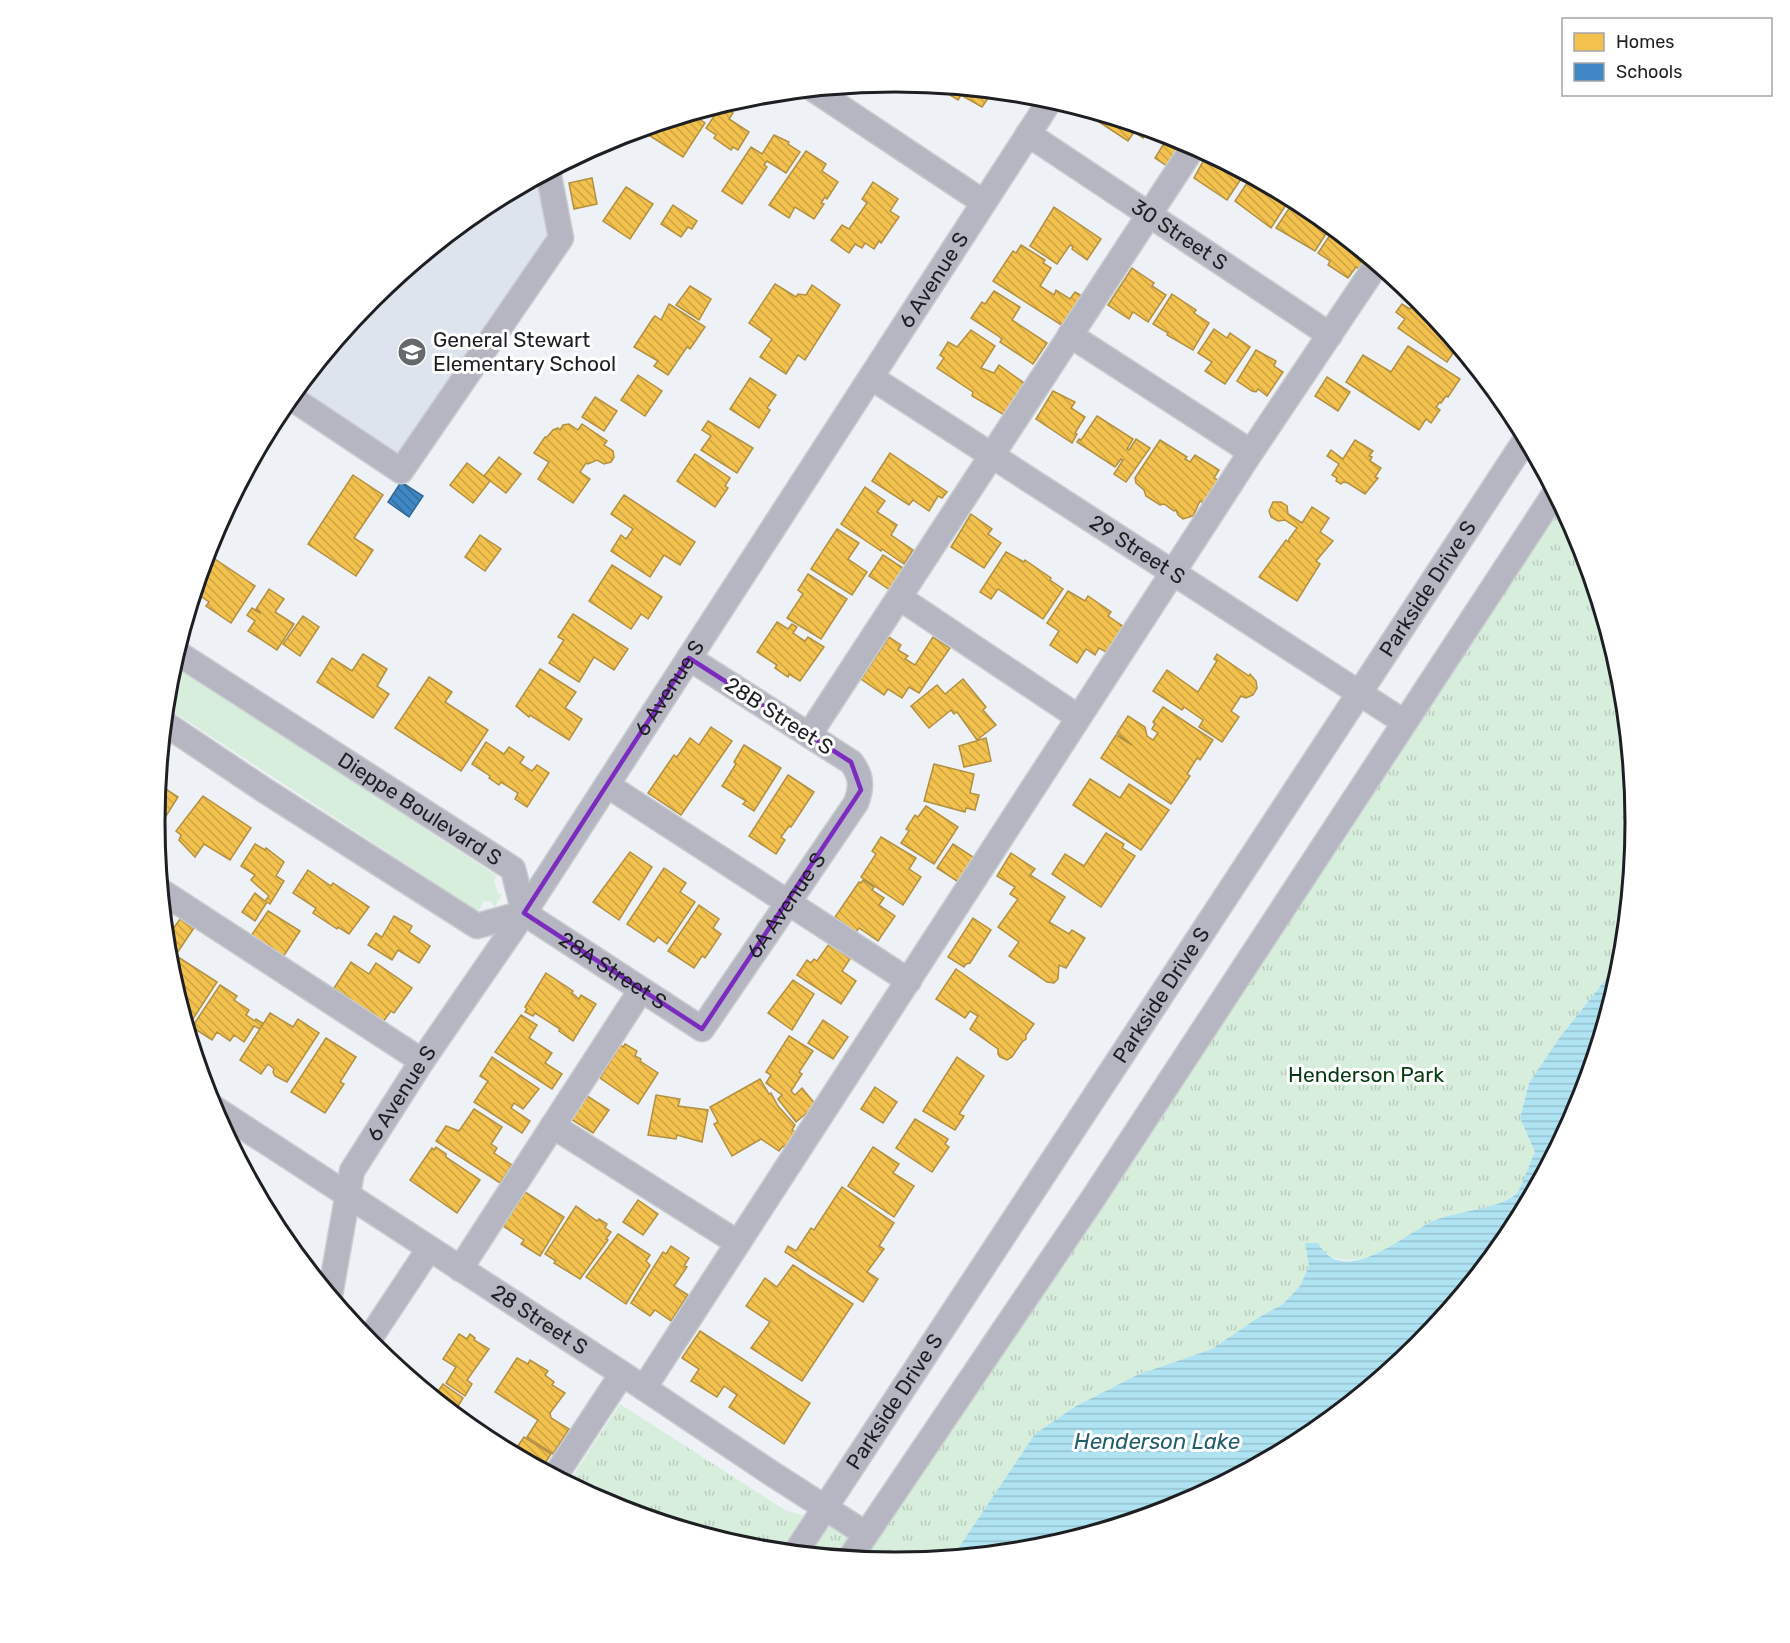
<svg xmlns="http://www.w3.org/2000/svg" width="1790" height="1643" viewBox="0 0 1790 1643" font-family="Rubik,sans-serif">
	<defs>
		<pattern id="park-tufts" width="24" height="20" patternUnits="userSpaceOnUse" patternTransform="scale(1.5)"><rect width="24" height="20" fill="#d8eedd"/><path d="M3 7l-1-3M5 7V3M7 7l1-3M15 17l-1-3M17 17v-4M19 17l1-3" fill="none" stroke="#b9ccbd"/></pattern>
		<pattern id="water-rules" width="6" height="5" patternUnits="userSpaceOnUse" patternTransform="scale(1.5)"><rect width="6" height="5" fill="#afe3f2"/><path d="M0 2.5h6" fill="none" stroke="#96c2cf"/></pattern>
		<pattern id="homes-back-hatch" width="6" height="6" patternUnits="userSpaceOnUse" patternTransform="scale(1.5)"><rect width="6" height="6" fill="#f2c14e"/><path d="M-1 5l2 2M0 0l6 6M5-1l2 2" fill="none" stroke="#cfa544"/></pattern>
		<pattern id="schools-back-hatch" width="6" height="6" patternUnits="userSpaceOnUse" patternTransform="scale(1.5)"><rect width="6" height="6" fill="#3f88c5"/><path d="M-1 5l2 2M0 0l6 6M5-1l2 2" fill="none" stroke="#346fa0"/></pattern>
	</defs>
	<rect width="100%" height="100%" fill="#eef2f6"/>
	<!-- built -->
	<path fill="#dde4ee" d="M559,165l14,74 -167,247 -123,-80 89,-108 112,-92z"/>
	<!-- grass -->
	<path fill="#d8eedd" d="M173,664l321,210 3,3 -3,3 4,14h4l-7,13 -5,-6 -7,1 -3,8 -7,-2 -307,-201 3,-30z"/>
	<!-- park -->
	<path fill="url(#park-tufts)" d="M1555,493l24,45 42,139 14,145 -13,137 -62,78 -31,46 -9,35 15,34c-4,10 -13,36 -20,42 -18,17 -59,16 -82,27 -25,12 -45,34 -73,38 -14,2 -24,0 -36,-5l-15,11 -9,21 -17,18 -27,15 -44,30 -75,26 -61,31 -41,28 -82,122 -58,6 -145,-14 -139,-43 -43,-22 52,-79 165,106 81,24z"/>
	<!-- water -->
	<path fill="url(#water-rules)" d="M1622,959l-43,146 -68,128 -93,112 -112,92 -128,69 -139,42 -86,8 82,-122 41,-28 61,-31 75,-26 44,-30 27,-15 17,-18 9,-20 -4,-23h13c26,47 86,-9 115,-22 23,-10 66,-12 83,-27 5,-5 15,-34 19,-42l-15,-34 9,-35 31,-46z"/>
	<!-- homes -->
	<g fill="url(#homes-back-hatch)" stroke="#b29041" stroke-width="1.5">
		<path d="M934,85l59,6 -11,16 -21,-12 -3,5z"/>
		<path d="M721,106l12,7 -4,6 20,13 -11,18 -5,-3 -2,3 -17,-12 2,-3 -10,-7z"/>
		<path d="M700,111l-4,6 9,6 -22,34 -36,-23 7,-9z"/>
		<path d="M1104,115l46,14 -7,9 -9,-6 -6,9 -29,-19z"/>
		<path d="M774,135l15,7 -1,2 12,8 -14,21 -19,-12 -3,4 3,2 -25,37 -20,-13 29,-44 11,7z"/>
		<path d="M1169,135l18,7 -17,26 -15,-10z"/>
		<path d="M806,151l20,13 -4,7 16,11 -11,17 -2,-2 -4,6 3,1 -10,15 -19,-12 -6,11 -20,-13z"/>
		<path d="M1210,154l37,20 -2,3 -2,-1 -16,24 -33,-22 12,-22 2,2z"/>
		<path d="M1251,177l37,25 -17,26 -36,-27z"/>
		<path d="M592,178l5,26 -23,5 -5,-26z"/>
		<path d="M873,182l25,17 -8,12 9,6 -18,26 -2,-2 -5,8 -9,-6 -3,5 -7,-4 -6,9 -18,-13 11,-15 7,4 18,-26 -5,-4z"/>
		<path d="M626,187l27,17 -23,35 -27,-18z"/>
		<path d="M1294,201l37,25 -16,25 -39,-23z"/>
		<path d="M673,205l24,16 -5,8 -4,-2 -7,10 -20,-13z"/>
		<path d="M1054,207l47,32 -14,21 -15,-11 1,-2 -3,-2 -13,19 -27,-18z"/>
		<path d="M1334,229l35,28 -8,13 -5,-3 -8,11 -20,-13 2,-4 -12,-8z"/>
		<path d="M1021,245l24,15 -2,3 8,5 -11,18 14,9 2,-5 14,9 5,-7 9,5 -18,31 -73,-47 20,-30 3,2z"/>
		<path d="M1132,268l22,15 -2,3 14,9 -18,27 -15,-10 -4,7 -21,-14z"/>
		<path d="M775,284l21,13 2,-3 8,1 6,-10 28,20 -35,55 -7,-5 -12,19 -26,-17 12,-18 -23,-16z"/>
		<path d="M690,286l21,13 -12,21 -23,-15z"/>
		<path d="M994,291l26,16 -8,13 35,23 -14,21 -33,-22 2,-3 -5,-4 -26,-17 11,-16 3,2z"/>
		<path d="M1172,294l24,16 -2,3 15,10 -16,27 -26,-15 1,-2 -15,-9z"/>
		<path d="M1417,299l5,4 36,43 -11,16 -49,-34 7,-9 -9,-7 6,-8 8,5z"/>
		<path d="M669,304l36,23 -15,22 -3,-2 -19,28 -14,-9 4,-5 -24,-14 19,-29 2,-2 6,4z"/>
		<path d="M1214,329l13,9 3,-5 20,14 -25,37 -20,-13 7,-9 -14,-9z"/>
		<path d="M971,330l24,16 -14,22 13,5 5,-8 28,20 -21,31 -34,-20 1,-4 -36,-24 7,-10 -4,-3 8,-13 9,5z"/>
		<path d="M1408,346l52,33 -12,18 -2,-1 -5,7 -1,-1 -4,5 4,3 -9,13 -5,-4 -7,11 -73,-48 17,-27 28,17z"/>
		<path d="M1256,350l20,11 -2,5 9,6 -16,24 -9,-7 -2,3 -4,-1 -15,-10z"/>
		<path d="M638,375l24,16 -17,25 -24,-16z"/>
		<path d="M1327,377l23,15 -12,19 -23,-15z"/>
		<path d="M750,378l26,17 -9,13 3,2 -11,18 -29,-19z"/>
		<path d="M1053,391l22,11 -4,6 14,9 -10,16 2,1 -5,9 -36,-24z"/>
		<path d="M595,397l22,14 -13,20 -22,-14z"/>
		<path d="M1097,416l36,23 -6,10 2,1 7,-11 14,9 -24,34 -12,-8 9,-14 -2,-1 -6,8 -38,-25 2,-3 2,1z"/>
		<path d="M708,421l45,27 -16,25 -36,-23 10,-14 -9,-6z"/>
		<path d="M569,424l9,6 4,-6 25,17 -3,4 9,6 1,6 -3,5 -7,2 -7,-4 -9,4 -2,-1 -6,9 10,7 -17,24 -35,-24 11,-17 -15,-9 11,-16h2l6,-7 5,-2 2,2 3,-5z"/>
		<path d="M1160,440l27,17 -2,2 5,3 5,-7 24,15 -5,8 7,4 -15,23 -6,-4 -7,15 -10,3 -5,-4 -2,-5 -2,1 -10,-7 -4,1 -14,-9 -2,-6 -8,-7 -1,-5z"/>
		<path d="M1355,440l18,11 -4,5 3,1 -2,4 11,7 -6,9 3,1 -13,16 -17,-11 -5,-1 -2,2 -5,-3 1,-3 -5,-3 7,-11 -12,-8 4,-6 12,9z"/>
		<path d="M890,453l57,39 -5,6 -4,-2 -9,15 -16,-11 -4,5 -37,-24z"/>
		<path d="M695,454l35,24 -5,8 3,2 -13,19 -38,-26z"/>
		<path d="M499,457l22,17 -15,19 -22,-17z"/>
		<path d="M467,463l23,18 -17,22 -23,-18z"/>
		<path d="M353,475l30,20 -29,43 19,12 -17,26 -48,-32z"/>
		<path d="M865,487l20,14 -8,11 20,13 -6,10 22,15 -9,14 -22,-15 -1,2 -40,-27z"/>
		<path d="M624,495l71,47 -15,23 -16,-10 -14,22 -39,-26 10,-16 5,4 7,-10 -22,-15z"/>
		<path d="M1273,502h8l6,4 1,8 14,9 10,-16 17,11 -9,14 13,9 -17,20 4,3 -23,37 -38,-24 27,-37 3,2v-3l8,-11 -12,-8 -7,1 -7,-4 -2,-6z"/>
		<path d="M971,514l21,15 -4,5 13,9 -17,25 -33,-21z"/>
		<path d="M837,529l22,14 -11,16 19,13 -15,23 -41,-26z"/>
		<path d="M480,535l21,14 -16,22 -20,-14z"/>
		<path d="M1006,552l18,10 1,-2 26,18 -1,2 13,9 -20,30 -45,-30 -7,10 -11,-7z"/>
		<path d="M209,555l46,31 -24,37 -25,-17 3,-4 -14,-10 8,-28z"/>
		<path d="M883,555l23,15 -13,22 -24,-16z"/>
		<path d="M612,565l50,32 -14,22 -7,-5 -10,15 -42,-28z"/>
		<path d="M808,574l39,25 -26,40 -34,-21 16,-24 -5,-4z"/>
		<path d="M269,589l15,10 -9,13 19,12 -17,26 -29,-19 7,-10 -8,-6 5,-7 8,5v-1l-4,-3z"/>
		<path d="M1068,591l17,10 3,-5 23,16 -3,4 19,13 -17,25 -11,-6 -4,7 -9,-6 -9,14 -27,-18 9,-14 -12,-8z"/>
		<path d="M573,614l55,35 -14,21 -20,-13 -15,25 -30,-19 15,-23 -6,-3z"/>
		<path d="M303,616l16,11 -19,29 -17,-12z"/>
		<path d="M777,622l11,7 4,-5 5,3 -4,6 12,8 3,-4 16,10 -24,34 -11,-7 -1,3 -13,-9 2,-3 -20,-13z"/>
		<path d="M889,637l12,8 -3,5 10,6 -3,3 10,6 18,-28 17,11 -31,45 -10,-6 -7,11 -14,-9 -4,6 -23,-16z"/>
		<path d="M363,654l24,15 -10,17 12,8 -16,24 -56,-36 15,-24 20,13z"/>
		<path d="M1217,654l32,22 1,-2 6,7 1,7 -4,7 -7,3 -5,-2 -10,15 8,6 -17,25 -23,-15 4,-7 -19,-13 -2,3 -29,-19 14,-21 31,22 19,-31 -3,-2z"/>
		<path d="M540,669l36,23 -11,16 17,11 -13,21 -39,-25 -1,2 -13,-11z"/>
		<path d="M429,677l23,15 -7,10 43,28 -27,41 -66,-43z"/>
		<path d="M963,679l23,28 -3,3 13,15 -19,15 -20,-28 -3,2 -3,-4 -22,18 -18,-22 26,-21 8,9z"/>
		<path d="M1163,707l50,33 -13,20 -3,-2 -10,16 3,2 -19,28 -70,-46 15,-23 16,10 -15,-12 11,-17 17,11 2,9 6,4 5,-7 -6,-4 3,-5 -2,-2z"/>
		<path d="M711,727l21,14 -51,74 -33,-22 26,-38 3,2 13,-19 9,7z"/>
		<path d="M986,738l5,23 -27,6 -5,-21z"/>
		<path d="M486,742l18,12 5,-7 15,10 -4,6 12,8 5,-6 12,8 -22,34 -12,-8 3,-6 -17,-11 -2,3 -10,-7 1,-2 -18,-12z"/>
		<path d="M744,745l37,23 -27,43 -11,-7 3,-3 -24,-15 14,-22 -2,-2z"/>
		<path d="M934,764l40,10 -4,19 9,2 -4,15 -9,-2 -1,4 -41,-11z"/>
		<path d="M788,775l26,17 -23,35 -2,-1 -8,11 4,3 -9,14 -27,-18z"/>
		<path d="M1090,779l30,19 9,-14 40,26 -28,40 -68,-45z"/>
		<path d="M158,784l20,13 -17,27 -6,-4z"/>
		<path d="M203,796l48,32 -21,32 -26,-16 -9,13 -16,-17 2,-5 -5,-4z"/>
		<path d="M926,806l32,21 -24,37 -33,-21 8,-12 -3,-2 9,-14 3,2z"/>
		<path d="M1106,833l18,11 -2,4 13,8 -34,51 -49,-33 13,-20 19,12z"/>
		<path d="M881,837l35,21 -7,11 12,8 -18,28 -42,-28 15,-23 -4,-3z"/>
		<path d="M255,844l10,6 1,-2 18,14 -8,14 8,5 -14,23 -3,-2 -12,19 -13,-9 13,-19 10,8 4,-5 -18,-16 4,-5 -14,-9z"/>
		<path d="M953,844l23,15 -16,24 -23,-15z"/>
		<path d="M630,852l22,15 -33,53 -26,-18z"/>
		<path d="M1011,853l24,16 -5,6 35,22 -16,25 20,12 3,-4 13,8 -19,30 -7,-3 -1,14 -4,4 -7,-1 -38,-26 10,-14 -21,-15 20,-28 -8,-5 5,-7 -18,-11z"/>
		<path d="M664,868l22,15 -6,9 15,10 -28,42 -9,-7 -4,5 -27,-18z"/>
		<path d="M308,870l23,16 2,-3 36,24 -20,27 -11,-7 -1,2 -24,-16 3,-5 -23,-15z"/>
		<path d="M863,880l11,7 -2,3 12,8 -5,7 16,11 -17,25 -19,-13 -3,4 -21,-15 24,-35 2,1z"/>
		<path d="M699,905l20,14 -6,9 8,6 -16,24 -3,-2 -8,12 -26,-17z"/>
		<path d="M268,911l32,20 -17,26 -32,-21z"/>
		<path d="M394,916l18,10 -3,6 21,14 -11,17 -21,-13 -6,10 -24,-15 8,-12 6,4z"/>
		<path d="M973,918l18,12 -21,33 -4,1 -2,3 -16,-10z"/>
		<path d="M180,919l14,9 -21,31 -5,-3 -2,-17z"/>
		<path d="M829,944l21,15 -8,12 14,10 -15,23 -44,-29 10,-15 4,3 3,-4 3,2z"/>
		<path d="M178,957l39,25 -28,43 -3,-2 -16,-53z"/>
		<path d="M351,962l18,12 7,-11 36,25 -18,25 -3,-2 -8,11 -49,-34z"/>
		<path d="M956,969l78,55 -8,11v4l-4,3 -10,15 -5,3 -7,-3 -2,-3v-5l-28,-20 8,-13 -8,-5 -5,7 -29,-19z"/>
		<path d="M546,973l27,18 -1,2 7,6 2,-4 15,9 -23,37 -14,-10 1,-2 -25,-16 -2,3 -8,-4 2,-3 -2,-2z"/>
		<path d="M793,980l21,14 -22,36 -24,-17z"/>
		<path d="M220,985l17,11 -3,4 15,10 -3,5 9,6 1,-2 8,5 -4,5 -6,-3 -10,16 -10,-7 -4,6 -13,-9 -5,8 -20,-13z"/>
		<path d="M270,1013l23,14 5,-8 21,14 -32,49 -12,-6 -2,-4 1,-3 -6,-5 -7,10 -21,-14z"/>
		<path d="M521,1015l16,10 -8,13 23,15 -7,10 17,11 -10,15 -57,-37z"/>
		<path d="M823,1020l25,17 -15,22 -25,-16z"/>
		<path d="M789,1036l24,15 -14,21 3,2 -11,17 4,4 7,-7 14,17 -20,17 -18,-23 4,-4 -16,-12 5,-8 -5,-3z"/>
		<path d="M326,1038l30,19 -16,25 4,2 -19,29 -34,-21z"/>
		<path d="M625,1044l12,7 -2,5 6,3 -1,2 18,12 -20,31 -38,-26 20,-33 3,2z"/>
		<path d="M492,1057l47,32 -16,20 -9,-6 -3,5 19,13 -8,12 -48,-31 14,-21 -8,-5z"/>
		<path d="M957,1057l27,19 -25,38 5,2 -9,14 -32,-19z"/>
		<path d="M760,1079l9,15 2,-1 7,13 17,19 -3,5 6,4 -10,15 -5,-3 -4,5 -18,-12 -29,17 -18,-32 4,-2 -8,-15z"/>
		<path d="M875,1087l22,15 -14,21 -22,-14z"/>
		<path d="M656,1095l24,4 -2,7 30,4 -6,32 -25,-7 -1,4 -28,-4z"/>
		<path d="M587,1096l22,14 -16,23 -22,-14z"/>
		<path d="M474,1109l28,18 -11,17 6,4 -3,5 18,12 -12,18 -64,-42 10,-15 13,5z"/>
		<path d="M915,1119l33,20 -3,5 4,3 -17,25 -36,-24z"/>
		<path d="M436,1147l10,7v3l34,23 -23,33 -47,-33 22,-32 2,2z"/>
		<path d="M873,1147l26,17 -6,9 21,13 -20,31 -46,-31z"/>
		<path d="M842,1187l52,36 -15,23 5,3 -17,23 11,7 -15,23 -78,-50 3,-6 8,5 15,-23 3,2z"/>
		<path d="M525,1192l39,25 -24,39 -19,-12 3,-4 -21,-14z"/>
		<path d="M638,1200l20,14 -15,21 -20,-13z"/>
		<path d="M576,1206l21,15 2,-2 8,5 -2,4 6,4 -5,7 2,1 -28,39 -26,-16 2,-2 -11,-7z"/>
		<path d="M618,1234l32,21 -4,6 4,4 -24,39 -40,-27z"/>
		<path d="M671,1246l18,12 -5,8 3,1 -13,19 14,9 -17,26 -16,-11 -5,6 -19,-13 32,-51 3,2z"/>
		<path d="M793,1265l60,39 -51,77 -51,-33 19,-26 -24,-16 19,-28 12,9z"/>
		<path d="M700,1331l110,72 -26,41 -55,-37 8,-12 -13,-9 -7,11 -26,-16 8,-12 -17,-11z"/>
		<path d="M459,1334l8,5 3,-5 5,4 -1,2 15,9 -22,31 5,4 -7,12 -19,-13 10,-16 -13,-8z"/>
		<path d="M517,1358l11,6 2,-4 18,11 -3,4 9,7 -2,3 13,8 -15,20 1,5 18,11 -16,25 -26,-17 11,-17 -43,-28z"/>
		<path d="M443,1384l20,14 -9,15 -26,-21 3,-4 6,5z"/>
		<path d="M524,1437l27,17 -9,14 -29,-15z"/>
	</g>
	<!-- schools -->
	<path fill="url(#schools-back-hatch)" stroke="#356894" stroke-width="1.5" d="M401,482l22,14 -14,21 -21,-15z"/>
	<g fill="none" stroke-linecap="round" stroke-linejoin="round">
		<!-- minor casing -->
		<g stroke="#c9cccf" stroke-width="27">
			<g id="minor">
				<path d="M813,89l170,113"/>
				<path id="s1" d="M1028,134l302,201"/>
				<path d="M1070,335l181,117"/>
				<path id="s2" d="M872,378l532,344"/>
				<path d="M290,397l111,74 160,-233 -13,-67"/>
				<path d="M900,598l178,119"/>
				<path id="s3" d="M176,652l337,217 11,44"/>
				<path d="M164,723l100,67 213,136 47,-13"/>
				<path d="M809,735l385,-589"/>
				<path d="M607,785l302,196"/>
				<path d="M161,891l261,170"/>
				<path id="s4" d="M524,913l178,116 154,-226c6,-16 6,-27 -5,-41l-162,-104"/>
				<path id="s5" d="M211,1106l433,282 127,85 95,61"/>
				<path d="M553,1126l185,117"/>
				<path d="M460,1269l181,-279"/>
				<path id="s6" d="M330,1295l22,-124 70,-110 102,-148 527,-814"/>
				<path d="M368,1341l61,-92"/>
				<path d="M644,1388l607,-936 126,-188"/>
				<path d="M555,1476l67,-102"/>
				<path id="s7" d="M796,1552l730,-1113"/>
				<path d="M850,1558l244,-361 461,-704"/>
			</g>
		</g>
		<!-- minor -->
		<use href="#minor" stroke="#b6b6c3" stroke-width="24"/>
	</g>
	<!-- marked area -->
	<path fill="none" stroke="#7b2cbf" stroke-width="4.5" stroke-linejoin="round" d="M689,658l162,104 10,28 -159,239 -178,-116z"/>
	<!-- icons -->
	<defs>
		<g id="school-disc" transform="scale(1.5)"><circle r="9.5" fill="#66696c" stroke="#fff"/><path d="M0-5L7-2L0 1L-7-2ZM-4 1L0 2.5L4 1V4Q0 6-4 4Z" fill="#fff"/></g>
	</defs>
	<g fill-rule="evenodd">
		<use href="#school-disc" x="412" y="352"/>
	</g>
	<g text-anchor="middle" stroke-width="6" stroke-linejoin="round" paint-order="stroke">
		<!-- street labels -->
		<g font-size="21" fill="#1d1f22" stroke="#fff">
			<text dy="7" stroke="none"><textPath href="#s1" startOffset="182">30 Street S</textPath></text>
			<text dy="7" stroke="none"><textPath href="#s6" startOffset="1190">6 Avenue S</textPath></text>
			<text dy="7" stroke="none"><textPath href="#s2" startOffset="316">29 Street S</textPath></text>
			<text dy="7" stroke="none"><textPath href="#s7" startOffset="1152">Parkside Drive S</textPath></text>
			<text dy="7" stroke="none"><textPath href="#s6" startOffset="704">6 Avenue S</textPath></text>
			<text transform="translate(779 716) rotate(33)" y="7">28B Street S</text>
			<text dy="7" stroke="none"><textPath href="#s3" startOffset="290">Dieppe Boulevard S</textPath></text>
			<text dy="7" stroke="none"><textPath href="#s4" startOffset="362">6A Avenue S</textPath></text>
			<text dy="7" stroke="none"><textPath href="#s4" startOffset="106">28A Street S</textPath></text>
			<text dy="7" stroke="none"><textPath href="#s7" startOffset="666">Parkside Drive S</textPath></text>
			<text dy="7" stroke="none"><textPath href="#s6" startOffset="218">6 Avenue S</textPath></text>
			<text dy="7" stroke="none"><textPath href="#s5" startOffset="392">28 Street S</textPath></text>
			<text dy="7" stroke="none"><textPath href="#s7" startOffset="180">Parkside Drive S</textPath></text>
		</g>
		<!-- poi labels -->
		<g font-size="21" fill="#1d1f22" stroke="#fff" text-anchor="start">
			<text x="433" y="347">General Stewart<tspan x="433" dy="24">Elementary School</tspan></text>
		</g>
		<!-- park labels -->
		<g font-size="21" fill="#073a11" stroke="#fff">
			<text x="1366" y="1082">Henderson Park</text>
		</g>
		<!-- water labels -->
		<g font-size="22" font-style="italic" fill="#215d6b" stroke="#fff">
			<text x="1157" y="1449">Henderson Lake</text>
		</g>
	</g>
	<!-- crop -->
	<path d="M0 0H1790V1643H0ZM165 822a730 730 0 1 1 1460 0a730 730 0 1 1-1460 0Z" fill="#fff" fill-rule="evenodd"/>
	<path fill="none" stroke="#1d1f22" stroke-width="3" d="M165 822a730 730 0 1 1 1460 0a730 730 0 1 1-1460 0Z"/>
	<!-- legend -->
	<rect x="1562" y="18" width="210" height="78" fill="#ffffff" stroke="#a5a5a7" stroke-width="1.5"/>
	<rect x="1574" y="33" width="30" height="18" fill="#f2c14e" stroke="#a5a5a7" stroke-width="1.5"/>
	<text x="1616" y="48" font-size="18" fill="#1d1f22">Homes</text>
	<rect x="1574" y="63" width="30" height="18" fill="#3f88c5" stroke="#a5a5a7" stroke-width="1.5"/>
	<text x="1616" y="78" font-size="18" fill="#1d1f22">Schools</text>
</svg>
